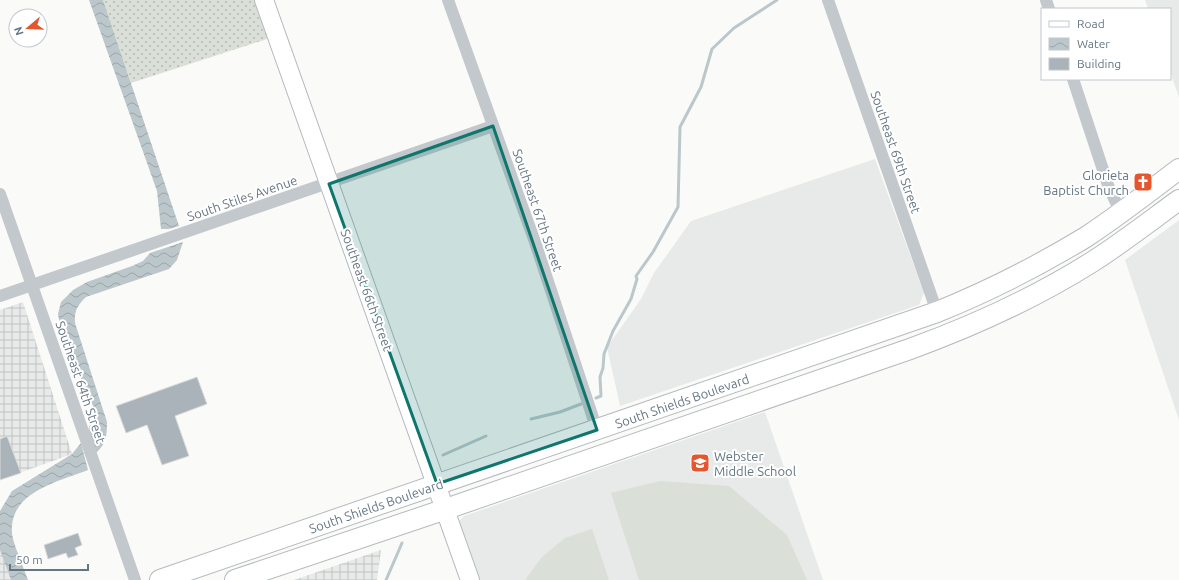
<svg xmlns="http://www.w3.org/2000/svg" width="1179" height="580" viewBox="0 0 1179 580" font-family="Ubuntu,sans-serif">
	<defs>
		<pattern id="industrial-grid" width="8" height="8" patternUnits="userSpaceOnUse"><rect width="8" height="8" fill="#e8e9e9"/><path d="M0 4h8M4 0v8" fill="none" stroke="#c0c1c2"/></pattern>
		<pattern id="grass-dots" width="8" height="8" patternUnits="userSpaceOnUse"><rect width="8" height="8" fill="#dadfd7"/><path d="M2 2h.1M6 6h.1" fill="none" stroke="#b4b9b4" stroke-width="1.8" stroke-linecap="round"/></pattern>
		<pattern id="water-waves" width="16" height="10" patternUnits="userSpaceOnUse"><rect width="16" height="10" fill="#bbc7cb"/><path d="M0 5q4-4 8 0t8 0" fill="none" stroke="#9ca6aa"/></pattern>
	</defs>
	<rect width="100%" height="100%" fill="#fafaf8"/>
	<!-- built -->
	<g fill="#e8e9e9">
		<path d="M1145,0h34v97l-9,-25v-63h-22z"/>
		<path d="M875,159l49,134 -5,12 -299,101 -13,-59 34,-48 13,-26 37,-52z"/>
		<path d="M1179,220v200l-54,-160z"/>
		<path d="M765,412l58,168h-345l-19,-54v-5l5,-5z"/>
	</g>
	<!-- industrial -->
	<g fill="url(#industrial-grid)">
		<path d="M23,302l49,152 -72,26v-170z"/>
		<path d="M0,549l11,31h-11z"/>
		<path d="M381,550l-4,30h-83z"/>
	</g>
	<!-- grass -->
	<path fill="url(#grass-dots)" d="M103,0h153l14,38 -139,45z"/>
	<!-- pitch -->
	<g fill="#dadfd7">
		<path d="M660,481l69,5 58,49 20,45h-168l-28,-87z"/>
		<path d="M592,529l17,51h-84l17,-23 23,-19z"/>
	</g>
	<!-- water -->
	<g fill="url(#water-waves)">
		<path d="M89,0h14l76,226 -10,3h-8l-4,-38z"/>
		<path d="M183,242l-6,18 -8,9 -83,28c-8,8 -12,13 -11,26l32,99c0,13 -1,22 -11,31l-8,-23 5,-12v-12l-32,-74 -3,-18 3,-12 12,-12 14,-8 45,-16 11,-5 7,-8z"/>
		<path d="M81,443l7,27c-31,12 -79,22 -76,63 1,11 12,35 16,47h-17l-11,-30v-39l12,-20 60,-37z"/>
	</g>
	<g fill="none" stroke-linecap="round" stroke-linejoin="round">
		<!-- stream -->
		<g stroke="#bbc7cb" stroke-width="3">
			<path d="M596,398l5,-2 -1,-19 3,-9 1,-14 9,-23 18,-32 6,-20 -1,-3 17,-24 25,-45 2,-80 21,-40 11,-38 22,-21 43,-28"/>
			<path d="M531,419l29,-7 21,-8"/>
			<path d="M443,455l43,-19"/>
			<path d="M386,580l16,-37"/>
		</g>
	</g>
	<!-- building -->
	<g fill="#aab3b9" stroke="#dcdcda">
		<path d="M197,377l10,27 -32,12 14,40 -27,9 -15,-40 -21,8 -10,-27z"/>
		<path d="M7,436l14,37 -21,7v-41z"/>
		<path d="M78,533l4,12 -7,3 3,7 -10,3 -2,-5 -18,6 -4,-14z"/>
	</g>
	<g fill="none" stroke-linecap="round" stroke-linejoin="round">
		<!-- secondary casing -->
		<g stroke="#b3babf" stroke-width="20">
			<path id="secondary" d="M264,0l206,580"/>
		</g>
		<!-- primary casing -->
		<g stroke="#b5babe" stroke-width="22">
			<g id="primary">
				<path d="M160,580l777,-268c52,-21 101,-46 149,-75 32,-21 63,-45 93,-68"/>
				<path d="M235,580l211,-71 464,-160c63,-23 125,-51 182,-87 30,-19 58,-41 87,-62"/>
			</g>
		</g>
		<!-- street -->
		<g stroke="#c3c8cc" stroke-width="12">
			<path d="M448,0l87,242 62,188"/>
			<path d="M828,0l109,312"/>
			<path d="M1046,0l3,9"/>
			<path d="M1073,79l36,109 12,25"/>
			<path d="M0,194l135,386"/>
			<path d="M0,296l493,-170"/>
		</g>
		<!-- secondary -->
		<use href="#secondary" stroke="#fff" stroke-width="18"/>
		<!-- primary -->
		<use href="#primary" stroke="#fff" stroke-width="20"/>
	</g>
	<!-- marked area -->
	<path fill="#0f766e" fill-opacity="0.2" stroke="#0f766e" stroke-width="3" stroke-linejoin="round" d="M493,126l104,304 -160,54 -108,-300z"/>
	<!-- icons -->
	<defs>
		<g id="church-square" transform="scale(1)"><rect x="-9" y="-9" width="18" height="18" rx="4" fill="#e4572e" stroke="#fff"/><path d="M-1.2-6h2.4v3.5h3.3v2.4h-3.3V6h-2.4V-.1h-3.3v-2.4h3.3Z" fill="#fff"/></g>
		<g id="school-square" transform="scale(1)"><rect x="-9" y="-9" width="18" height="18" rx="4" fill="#e4572e" stroke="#fff"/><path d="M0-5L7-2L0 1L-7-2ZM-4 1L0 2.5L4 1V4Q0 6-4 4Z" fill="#fff"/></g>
	</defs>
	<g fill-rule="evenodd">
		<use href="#church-square" x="1143" y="182"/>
		<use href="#school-square" x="700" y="463"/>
	</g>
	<g text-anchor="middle" stroke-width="4" stroke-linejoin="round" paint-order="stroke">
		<!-- street labels -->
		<g font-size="13" fill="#657683" stroke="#fff">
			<text transform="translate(896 152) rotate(71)" y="5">Southeast 69th Street</text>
			<text transform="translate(242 198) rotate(-19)" y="5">South Stiles Avenue</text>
			<text transform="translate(538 210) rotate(71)" y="5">Southeast 67th Street</text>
			<text transform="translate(367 290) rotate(70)" y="5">Southeast 66th Street</text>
			<text transform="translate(81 382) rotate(71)" y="5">Southeast 64th Street</text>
			<text transform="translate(682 401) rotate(-19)" y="5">South Shields Boulevard</text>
			<text transform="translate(376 506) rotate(-19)" y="5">South Shields Boulevard</text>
		</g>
		<!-- poi labels -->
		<g font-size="13" fill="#657683" stroke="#fff" text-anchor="end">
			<text x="1129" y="180">Glorieta<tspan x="1129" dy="15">Baptist Church</tspan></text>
			<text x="714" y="461" text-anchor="start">Webster<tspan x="714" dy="15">Middle School</tspan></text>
		</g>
	</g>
	<!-- legend -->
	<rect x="1041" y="8" width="130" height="72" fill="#ffffff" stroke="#c1c8cd"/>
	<rect x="1049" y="21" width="20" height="6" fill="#ffffff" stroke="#c1c8cd"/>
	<text x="1077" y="28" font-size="12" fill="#657683">Road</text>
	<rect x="1049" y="38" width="20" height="12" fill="url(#water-waves)" stroke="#c1c8cd"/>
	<text x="1077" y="48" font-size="12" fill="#657683">Water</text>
	<rect x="1049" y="58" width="20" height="12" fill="#aab3b9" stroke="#c1c8cd"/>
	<text x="1077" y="68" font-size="12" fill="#657683">Building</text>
	<!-- north arrow -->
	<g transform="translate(28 28) rotate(251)"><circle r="19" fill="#ffffff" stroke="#c1c8cd"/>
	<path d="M0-3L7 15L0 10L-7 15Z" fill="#e4572e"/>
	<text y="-6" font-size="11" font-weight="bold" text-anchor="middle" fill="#657683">N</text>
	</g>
	<!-- scale -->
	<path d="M10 564v6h78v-6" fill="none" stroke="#657683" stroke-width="2"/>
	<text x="16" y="564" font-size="12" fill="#657683" stroke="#ffffff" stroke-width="3" paint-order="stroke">50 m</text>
</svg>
